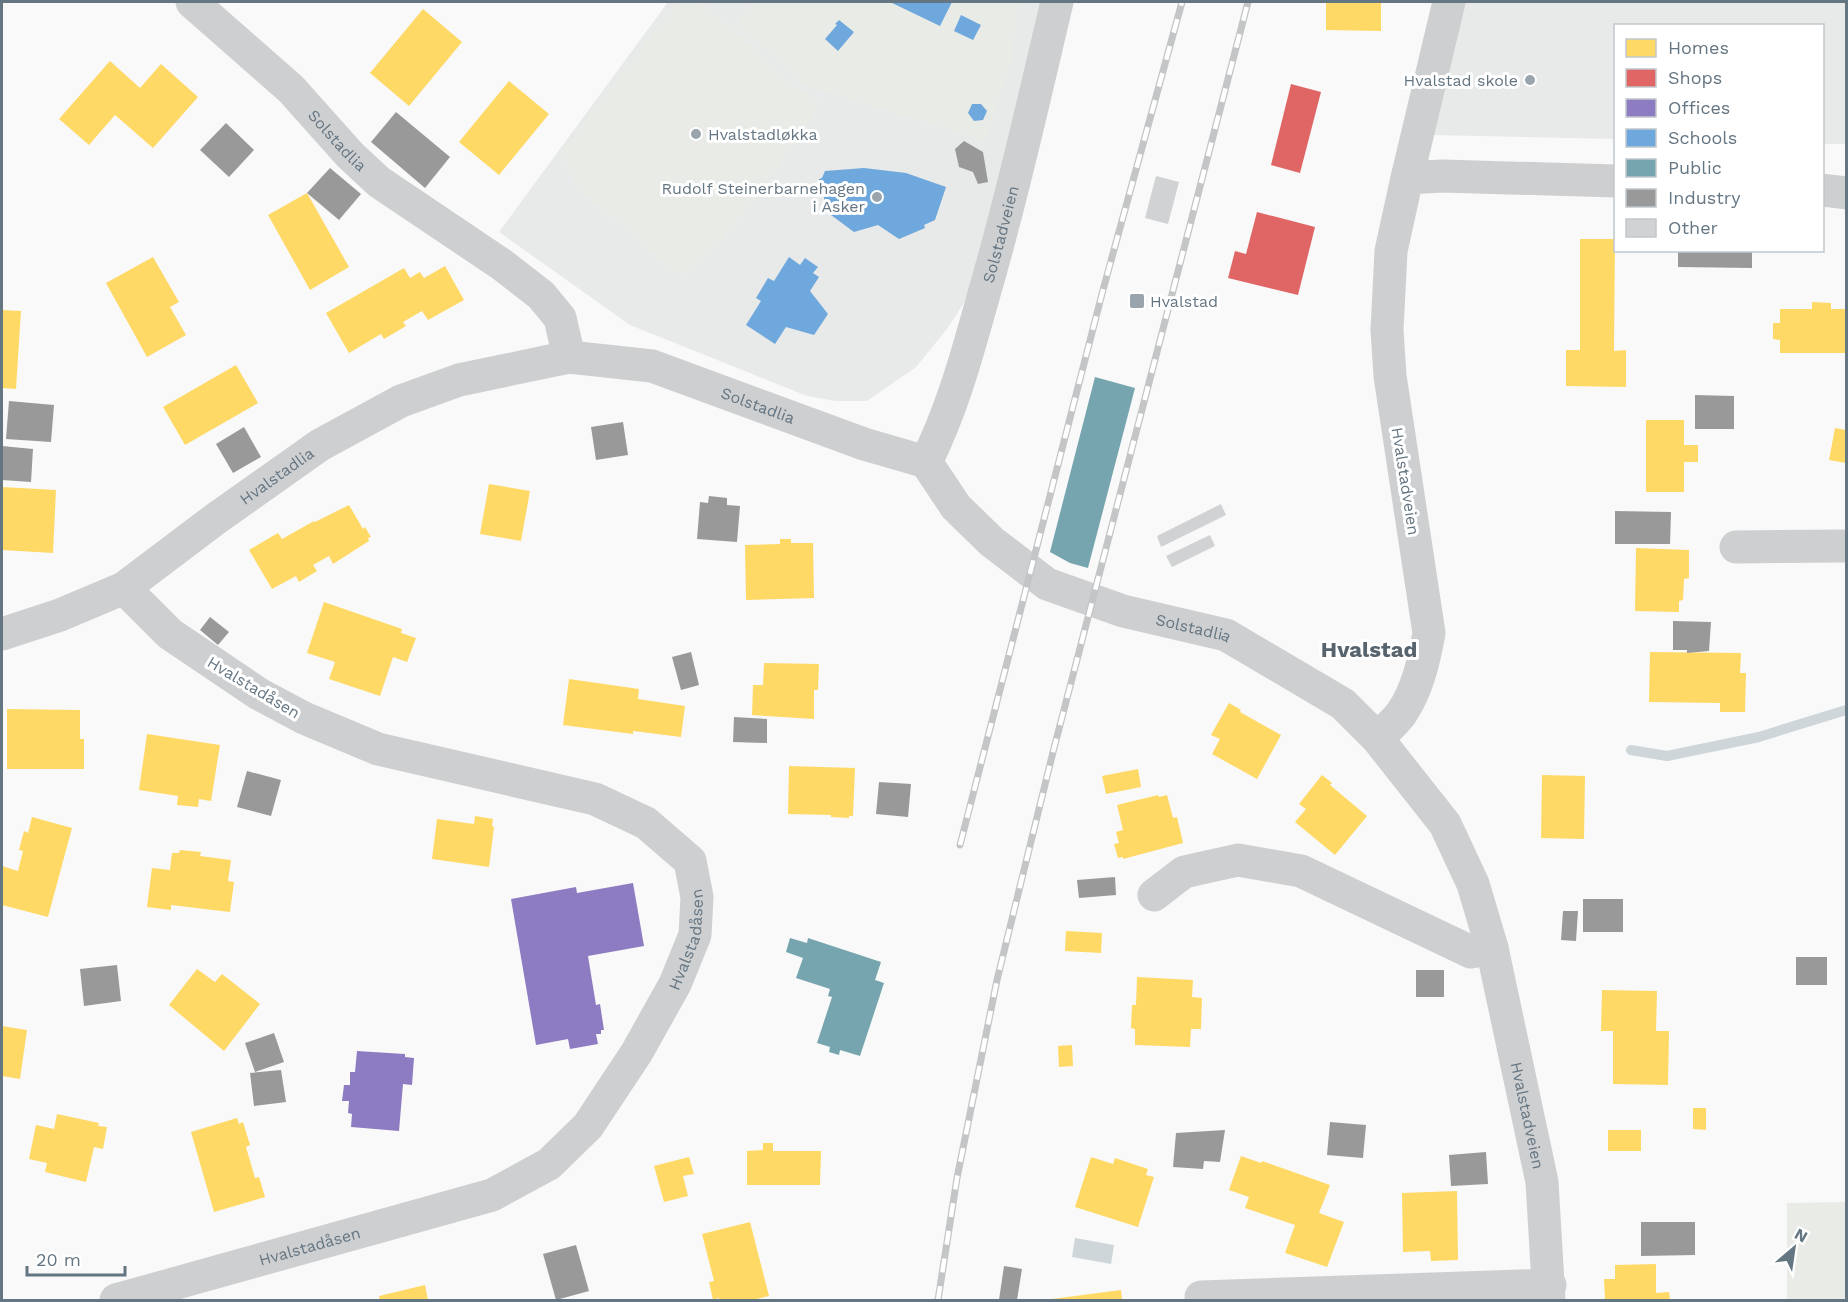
<svg xmlns="http://www.w3.org/2000/svg" width="1848" height="1302" viewBox="0 0 1848 1302" font-family="'Work Sans',sans-serif">
	<rect width="100%" height="100%" fill="#f9f9f9"/>
	<!-- built -->
	<g fill="#e8e9e9">
		<path d="M668,2h373l-65,282 -29,45 -31,38 -49,34h-31l-29,-5 -177,-71 -131,-93z"/>
		<path d="M1463,2h383v142h-23l-1,-118h-206l-1,113 -183,-4z"/>
	</g>
	<!-- green -->
	<g fill="#e8ebe6">
		<path d="M678,2h20l8,4 96,86 19,9 -62,95 -65,75 -10,3h-8l-99,-87 -17,-35z"/>
		<path d="M753,2h266l-8,61 -25,78 -180,-55 -70,-61z"/>
		<path d="M1846,1202v98h-59v-97z"/>
	</g>
	<!-- water -->
	<path fill="#ced6d9" d="M1075,1238l39,7 -3,19 -39,-7z"/>
	<!-- homes -->
	<g fill="#ffd966">
		<path d="M1326,2h55v29l-55,-1z"/>
		<path d="M423,9l39,33 -53,64 -39,-33z"/>
		<path d="M110,61l30,27 21,-24 37,33 -45,51 -38,-33 -26,30 -30,-26z"/>
		<path d="M509,81l40,33 -50,61 -40,-33z"/>
		<path d="M307,193l42,74 -39,23 -42,-75z"/>
		<path d="M1580,239h35l-1,112 12,-1v37l-60,-1v-36h14z"/>
		<path d="M153,257l26,45 -9,5 16,28 -39,22 -41,-74z"/>
		<path d="M445,266l19,34 -36,20 -6,-9 -19,11 3,4 -22,13 -3,-5 -32,19 -23,-40 78,-45 6,10 10,-6 4,6z"/>
		<path d="M1812,302l19,1v6h15v44h-66v-13l-7,-1v-16h7v-14h32z"/>
		<path d="M2,310l19,1 -5,78 -14,-1z"/>
		<path d="M236,365l22,38 -73,42 -22,-38z"/>
		<path d="M1646,420h38v25h14v17h-14v30h-38z"/>
		<path d="M1835,428l11,2v33l-17,-3z"/>
		<path d="M489,484l41,7 -9,50 -41,-7z"/>
		<path d="M2,487l54,3 -3,63 -51,-3z"/>
		<path d="M349,505l14,24 2,-2 6,10 -3,1 1,3 -36,23 -4,-8 -16,9 4,6 -18,11 -3,-6 -24,13 -23,-39 29,-17 4,6 32,-18 1,1z"/>
		<path d="M780,539h11v4h22l1,55 -68,2 -1,-55 35,-1z"/>
		<path d="M1636,548l53,2v28l-5,1 -1,21 -4,1v11l-44,-1z"/>
		<path d="M324,602l78,27 -1,4 15,5 -9,24 -14,-5 -13,39 -51,-17 6,-17 -28,-9z"/>
		<path d="M1650,652l91,1 -1,20h6l-1,39h-25v-9l-71,-1z"/>
		<path d="M764,663l55,1 -1,26h-4v29l-62,-4 1,-30h10z"/>
		<path d="M569,679l70,10 -1,10 47,7 -4,31 -48,-6v3l-70,-9z"/>
		<path d="M1229,703l12,7 -1,2 41,23 -24,44 -45,-25 8,-15 -9,-4z"/>
		<path d="M7,709l73,1v29h4v30h-77z"/>
		<path d="M147,734l73,11 -9,56 -12,-2 -1,8 -21,-2 1,-9 -39,-6z"/>
		<path d="M789,766l66,2 -2,48h-4v2l-18,-1v-2l-43,-1z"/>
		<path d="M1138,769l3,18 -35,7 -4,-18z"/>
		<path d="M1322,775l10,8 -2,2 37,31 -32,39 -40,-33 11,-13 -7,-5z"/>
		<path d="M1542,775l43,1 -1,63 -43,-1z"/>
		<path d="M1158,795l1,2 8,-2 6,23 4,-1 6,26 -60,16v-2l-5,1 -4,-14 5,-1 -3,-11 7,-2 -6,-25z"/>
		<path d="M475,816l18,3 -1,7 2,1 -5,40 -57,-8 5,-40 37,5z"/>
		<path d="M32,817l40,11 -24,89 -46,-12v-39l16,5 5,-20 -4,-1 5,-19 4,2z"/>
		<path d="M180,850l21,2 -1,4 31,4 -3,21 6,1 -4,30 -59,-7v5l-24,-3 5,-39 18,2 2,-17h7z"/>
		<path d="M1066,931l36,2 -1,20 -36,-2z"/>
		<path d="M197,969l18,13 7,-8 38,30 -36,47 -55,-46z"/>
		<path d="M1137,977l56,3 -1,17 10,1 -1,31h-10l-1,18 -55,-2v-16l-4,-1 1,-23h4z"/>
		<path d="M1602,990l55,1 -1,40h13l-1,54 -55,-1v-53h-12z"/>
		<path d="M2,1026l25,4 -7,49 -18,-3z"/>
		<path d="M1072,1045l1,21 -14,1 -1,-21z"/>
		<path d="M1693,1108h13v22l-13,-1z"/>
		<path d="M57,1114l42,9 -1,3 9,1 -4,22 -9,-2 -8,35 -41,-10 2,-9 -18,-4 7,-34 18,4z"/>
		<path d="M237,1118l2,6 4,-2 7,23 -4,2 9,31 4,-1 6,20 -51,15 -23,-80z"/>
		<rect x="1608" y="1130" width="33" height="21"/>
		<path d="M763,1143h10v8h48l-1,34h-73v-34l16,-1z"/>
		<path d="M1241,1156l20,7 1,-2 68,24 -11,28 25,9 -17,45 -42,-14 10,-28 -50,-17 4,-11 -20,-7z"/>
		<path d="M689,1157l5,17 -11,2 5,20 -24,6 -10,-36z"/>
		<path d="M1091,1157l22,7 2,-6 33,11 -2,6 8,2 -16,50 -63,-20z"/>
		<path d="M1457,1191l1,69 -27,1 -1,-10 -27,1 -1,-59z"/>
		<path d="M750,1222l19,74 -17,4h-33v-2l-6,2 -4,-18 5,-1 -12,-47z"/>
		<path d="M1656,1264v29l13,-1 1,8h-65l-1,-21h11v-14z"/>
		<path d="M425,1285l3,15h-48l-1,-4z"/>
		<path d="M1121,1290l1,10h-70v-1z"/>
	</g>
	<!-- shops -->
	<g fill="#e06666">
		<path d="M1291,84l30,8 -21,81 -29,-8z"/>
		<path d="M1257,212l58,15 -17,68 -70,-17 7,-27 11,3z"/>
	</g>
	<!-- offices -->
	<g fill="#8e7cc3">
		<path d="M633,883l11,63 -56,10 8,49 4,-1 4,26h-3v4h-5l2,10 -28,5 -2,-10 -32,6 -25,-146 65,-12 1,6z"/>
		<path d="M357,1051l48,3v3l9,1 -2,27 -9,-1 -4,47 -48,-4 1,-13 -4,-1 1,-12h-7l2,-16h6v-13h5z"/>
	</g>
	<!-- schools -->
	<g fill="#6fa8dc">
		<path d="M890,2h62l-12,24z"/>
		<path d="M961,15l20,10 -8,15 -19,-9z"/>
		<path d="M839,20l15,12 -16,19 -13,-12 12,-14 -2,-1z"/>
		<path d="M972,104h9l6,7 -4,9 -9,1 -6,-8z"/>
		<path d="M864,168l42,5 40,14 -11,33 -11,5 1,3 -26,11 -21,-14 -24,7 -23,-17 3,-3 -9,-7 -1,-8 -5,-5v-13l3,-1 3,-7z"/>
		<path d="M789,257l11,8 5,-7 13,9 -5,6 6,4 -9,14 18,23 -14,21 -28,-8 -11,17 -29,-19 15,-24 -5,-3 12,-20 6,3z"/>
	</g>
	<!-- public -->
	<g fill="#76a5af">
		<path d="M1095,377l40,11 -47,180 -18,-5 -20,-11z"/>
		<path d="M790,938l17,5 1,-5 73,24 -6,18 9,3 -24,73 -20,-6 -1,5 -10,-3 1,-5 -13,-4 15,-46 -4,-1 2,-7 -34,-11 7,-20 -17,-6z"/>
	</g>
	<!-- industry -->
	<g fill="#999">
		<path d="M396,112l54,45 -25,31 -54,-46z"/>
		<path d="M226,123l28,27 -25,27 -29,-27z"/>
		<path d="M964,141l19,11 5,30 -10,2 -5,-12 -14,-5 -4,-18z"/>
		<path d="M330,168l31,26 -22,26 -32,-27z"/>
		<path d="M1678,250h74v18l-74,-1z"/>
		<path d="M1695,395l39,1v33h-39z"/>
		<path d="M9,401l45,4 -3,37 -45,-3z"/>
		<path d="M623,422l5,33 -32,5 -5,-33z"/>
		<path d="M244,427l17,30 -28,16 -17,-29z"/>
		<path d="M2,446l31,3 -2,33 -29,-2z"/>
		<path d="M709,496l18,2v7l13,1 -3,36 -40,-3 3,-37 8,1z"/>
		<path d="M1615,511l56,1 -1,32h-55z"/>
		<path d="M210,617l19,15 -11,13 -18,-15z"/>
		<path d="M1673,621l38,1 -2,29 -22,2v-3h-14z"/>
		<path d="M691,652l8,33 -18,5 -9,-33z"/>
		<path d="M734,717l33,2v24l-34,-1z"/>
		<path d="M247,771l34,9 -10,36 -34,-9z"/>
		<path d="M879,782l32,2 -3,33 -32,-3z"/>
		<path d="M1115,877l1,18 -37,3 -2,-18z"/>
		<rect x="1583" y="899" width="40" height="33"/>
		<path d="M1563,911h15l-2,30 -15,-1z"/>
		<rect x="1796" y="957" width="31" height="28"/>
		<path d="M117,965l4,36 -37,5 -4,-37z"/>
		<rect x="1416" y="970" width="28" height="27"/>
		<path d="M274,1033l10,29 -29,10 -10,-29z"/>
		<path d="M281,1070l5,32 -32,4 -4,-33z"/>
		<path d="M1330,1122l36,3 -3,33 -36,-3z"/>
		<path d="M1225,1130l-5,32 -16,-1 -1,8 -30,-2 3,-34z"/>
		<path d="M1486,1152l2,32 -37,2 -2,-31z"/>
		<path d="M1641,1222h54v33l-54,1z"/>
		<path d="M576,1245l13,46 -33,9 -13,-46z"/>
		<path d="M1004,1266l18,3 -5,31h-18z"/>
	</g>
	<g fill="none" stroke-linecap="round" stroke-linejoin="round">
		<!-- stream -->
		<path stroke="#ced6d9" stroke-width="10" d="M1631,750l36,6 92,-19 87,-27"/>
	</g>
	<!-- building -->
	<g fill="#d0d2d3">
		<path d="M1156,176l23,6 -11,42 -23,-6z"/>
		<path d="M1221,504l5,11 -65,32 -4,-11z"/>
		<path d="M1210,535l5,11 -43,21 -6,-11z"/>
	</g>
	<g fill="none" stroke-linecap="round" stroke-linejoin="round">
		<!-- minor -->
		<g stroke="#cecfd0" stroke-width="33">
			<path id="s1" d="M192,2l99,87 59,66 29,27 122,82 40,31 19,23 9,39"/>
			<path d="M1407,178l42,-176"/>
			<path d="M1822,190l24,3"/>
			<path id="s2" d="M926,462c27,-54 42,-111 58,-168 28,-97 50,-195 73,-292"/>
			<path d="M1736,547l110,-1"/>
			<path id="s3" d="M2,634l58,-19 64,-27 90,-68 106,-75 81,-44 58,-21 110,-23 83,9 212,78 62,18 30,45 36,35 55,42 76,27 103,24 117,69 34,34 68,86 28,60 19,64 50,234 7,118"/>
			<path d="M1377,738c8,-7 17,-15 24,-24 16,-23 23,-53 28,-81l-39,-257 -3,-46 4,-79 16,-73 35,-2 174,5"/>
			<path d="M1154,895l30,-23 54,-12 63,11 170,81 21,-4"/>
			<path d="M1201,1297l349,-12"/>
			<path id="s4" d="M116,1300l376,-105 57,-31 39,-38 49,-74 38,-68 20,-49 2,-38 -7,-36 -44,-38 -51,-24 -217,-50 -74,-31 -45,-24 -89,-60 -46,-46"/>
		</g>
		<!-- rail casing -->
		<g stroke="#c3c5c6" stroke-width="7">
			<g id="rail">
				<path d="M960,845l143,-555 79,-288"/>
				<path d="M938,1300l19,-122 40,-198 56,-228 195,-750"/>
			</g>
		</g>
		<!-- rail -->
		<use href="#rail" stroke="#fff" stroke-width="4.5" stroke-dasharray="14" stroke-linecap="butt"/>
	</g>
	<!-- markers -->
	<g fill="#99a4ac" stroke="#fff" stroke-width="2">
		<circle cx="1530" cy="80" r="6"/>
		<circle cx="696" cy="134" r="6"/>
		<circle cx="877" cy="197" r="6"/>
		<rect x="1129" y="293" width="16" height="16" rx="3"/>
	</g>
	<g text-anchor="middle" stroke-width="6" stroke-linejoin="round" paint-order="stroke">
		<!-- poi labels -->
		<g font-size="16" fill="#657683" stroke="#fff" text-anchor="end">
			<text x="1518" y="86">Hvalstad skole</text>
			<text x="708" y="140" text-anchor="start">Hvalstadløkka</text>
			<text x="865" y="194">Rudolf Steinerbarnehagen<tspan x="865" dy="18">i Asker</tspan></text>
			<text x="1150" y="307" text-anchor="start">Hvalstad</text>
		</g>
		<!-- street labels -->
		<g font-size="16" fill="#657683" stroke="#fff">
			<text dy="6" stroke="none"><textPath href="#s1" startOffset="201">Solstadlia</textPath></text>
			<text dy="6" stroke="none"><textPath href="#s2" startOffset="240">Solstadveien</textPath></text>
			<text dy="6" stroke="none"><textPath href="#s3" startOffset="836">Solstadlia</textPath></text>
			<text dy="6" stroke="none"><textPath href="#s3" startOffset="320">Hvalstadlia</textPath></text>
			<text transform="translate(1406 481) rotate(81)" y="6">Hvalstadveien</text>
			<text dy="6" stroke="none"><textPath href="#s3" startOffset="1340">Solstadlia</textPath></text>
			<text transform="translate(254 687) rotate(31)" y="6">Hvalstadåsen</text>
			<text dy="6" stroke="none"><textPath href="#s4" startOffset="723">Hvalstadåsen</textPath></text>
			<text dy="6" stroke="none"><textPath href="#s3" startOffset="1971">Hvalstadveien</textPath></text>
			<text dy="6" stroke="none"><textPath href="#s4" startOffset="201">Hvalstadåsen</textPath></text>
		</g>
		<!-- district labels -->
		<g font-size="22" font-weight="bold" fill="#57646e" stroke="#fff">
			<text x="1369" y="657">Hvalstad</text>
		</g>
	</g>
	<!-- border -->
	<rect width="1848" height="1302" fill="none" stroke="#657683" stroke-width="6"/>
	<!-- legend -->
	<rect x="1614" y="24" width="210" height="228" fill="#ffffff" stroke="#c1c8cd" stroke-width="1.5"/>
	<rect x="1626" y="39" width="30" height="18" fill="#ffd966" stroke="#c1c8cd" stroke-width="1.5"/>
	<text x="1668" y="54" font-size="18" fill="#657683">Homes</text>
	<rect x="1626" y="69" width="30" height="18" fill="#e06666" stroke="#c1c8cd" stroke-width="1.5"/>
	<text x="1668" y="84" font-size="18" fill="#657683">Shops</text>
	<rect x="1626" y="99" width="30" height="18" fill="#8e7cc3" stroke="#c1c8cd" stroke-width="1.5"/>
	<text x="1668" y="114" font-size="18" fill="#657683">Offices</text>
	<rect x="1626" y="129" width="30" height="18" fill="#6fa8dc" stroke="#c1c8cd" stroke-width="1.5"/>
	<text x="1668" y="144" font-size="18" fill="#657683">Schools</text>
	<rect x="1626" y="159" width="30" height="18" fill="#76a5af" stroke="#c1c8cd" stroke-width="1.5"/>
	<text x="1668" y="174" font-size="18" fill="#657683">Public</text>
	<rect x="1626" y="189" width="30" height="18" fill="#999999" stroke="#c1c8cd" stroke-width="1.5"/>
	<text x="1668" y="204" font-size="18" fill="#657683">Industry</text>
	<rect x="1626" y="219" width="30" height="18" fill="#d0d2d3" stroke="#c1c8cd" stroke-width="1.5"/>
	<text x="1668" y="234" font-size="18" fill="#657683">Other</text>
	<!-- north arrow -->
	<g transform="translate(1794 1248) rotate(29)" stroke="#ffffff" stroke-width="4.5" paint-order="stroke">
	<path d="M0-4.5L10 22L0 15L-10 22Z" fill="#657683"/>
	<text y="-9" font-size="16" font-weight="bold" text-anchor="middle" fill="#657683">N</text>
	</g>
	<!-- scale -->
	<path d="M27 1266v9h98v-9" fill="none" stroke="#657683" stroke-width="3"/>
	<text x="36" y="1266" font-size="18" fill="#657683" stroke="#ffffff" stroke-width="4.5" paint-order="stroke">20 m</text>
</svg>
